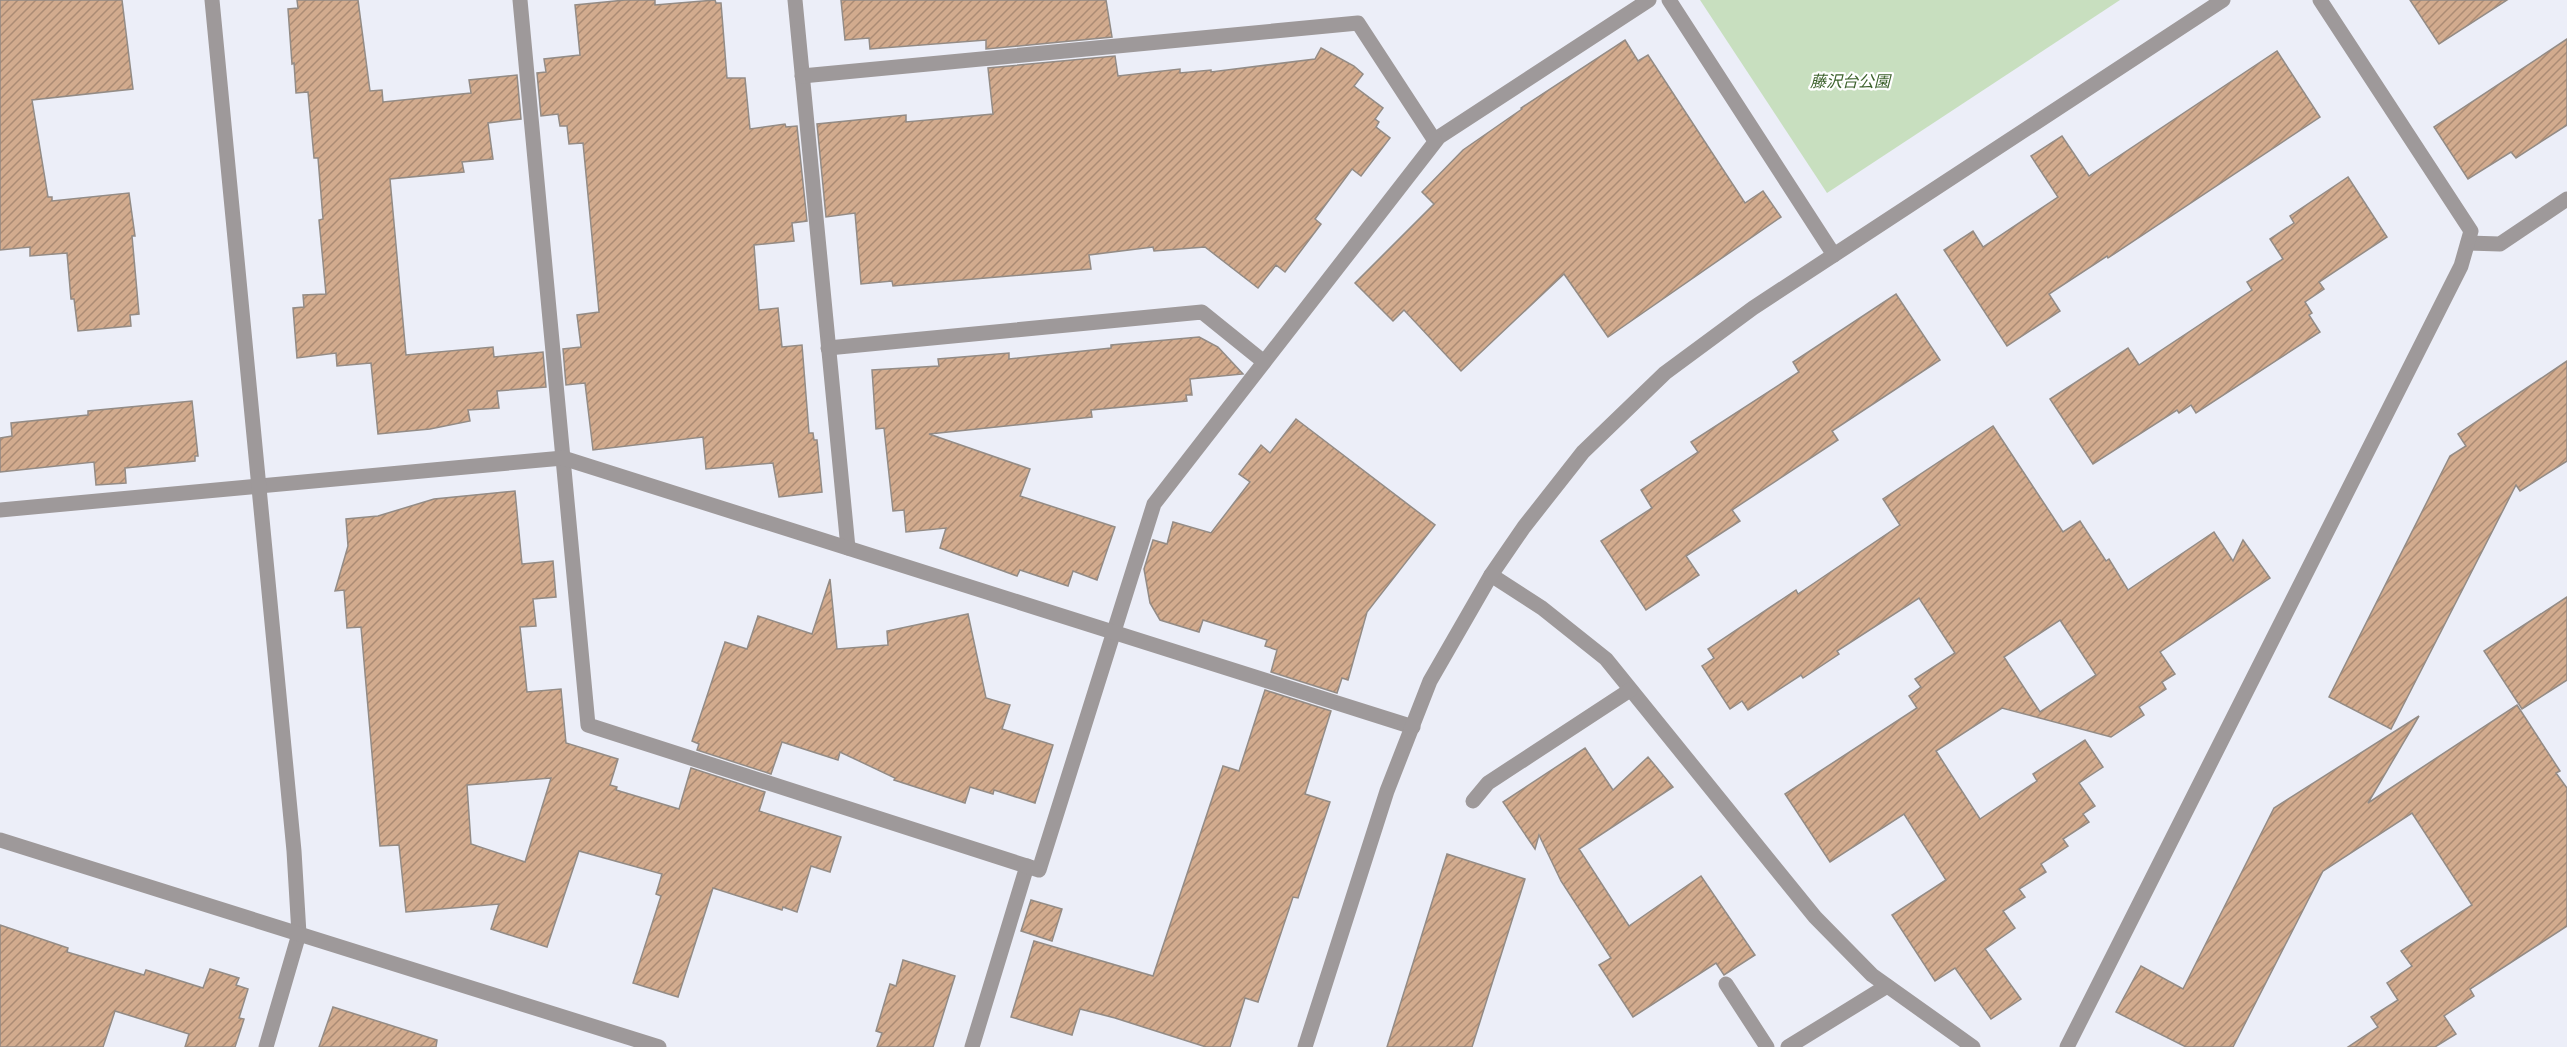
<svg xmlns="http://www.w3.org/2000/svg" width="2567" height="1047" viewBox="0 0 2567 1047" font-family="'Playfair Display','Noto Sans JP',serif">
	<defs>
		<pattern id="building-hatch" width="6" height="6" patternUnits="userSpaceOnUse" patternTransform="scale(1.5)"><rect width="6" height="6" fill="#d2ab8e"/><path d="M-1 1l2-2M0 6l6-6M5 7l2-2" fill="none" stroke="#ab8b74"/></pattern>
	</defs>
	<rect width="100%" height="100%" fill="#eceef8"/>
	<!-- park -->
	<path fill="#c8dfbf" d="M1700,0h420l-293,193z"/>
	<!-- building -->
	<g fill="url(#building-hatch)" stroke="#938b85" stroke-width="1.5" fill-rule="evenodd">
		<path d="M0,0h122l11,89 -101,11 16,97h4v4l77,-8 6,43h-3l7,78 -9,1 1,11 -53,5 -4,-32h-3l-4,-46 -37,3v-9l-30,3z"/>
		<path d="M297,0h61l12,91 12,-1 1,12 88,-9 -2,-13 48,-5 4,44 -33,4 5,36 -31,3 2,10 -74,7 16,176 87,-8 1,10 49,-5 3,35 -49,4 2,17 -31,2 2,11 -40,8 -52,5 -7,-71 -34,3 -1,-13 -39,5 -4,-50 11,-1 -1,-12 23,-1 -7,-74 4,-1 -5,-61h-4l-6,-66 -12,1 -2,-30 -2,1 -4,-55 10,-1z"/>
		<path d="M625,0h30v5l60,-5 1,3h5l6,75h18l5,51 35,-5 1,3 11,-1 10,95 -15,2 2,18 -40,4 5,65 19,-2 4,39 20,-2 7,88h4l1,7h3l5,52 -43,5 -6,-34 -67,6 -3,-32 -110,13 -8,-67 -19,2 -3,-36 18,-2 -4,-32 22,-3 -8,-86 -8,-83 -14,1 -2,-18h-7l-2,-12 -17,2 -4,-43 9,-1 -2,-13 36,-4 -5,-50z"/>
		<path d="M841,0h265l6,37 -126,12v-9l-116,9 -1,-11 -24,2z"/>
		<path d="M2410,0h97l-68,44z"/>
		<path d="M2567,39v86l-51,33 -5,-6 -43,27 -34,-52z"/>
		<path d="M1625,40l13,21 10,-6 97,148 18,-12 18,26 -173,120 -44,-63 -103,97 -57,-61 -11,11 -38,-38 79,-79 -12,-12 41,-42 59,-41 -1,-1z"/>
		<path d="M1321,48l33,18 9,8 -9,12 29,22 -8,11 4,3 -3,5 14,11 -29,38 -9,-7 -37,50 6,5 -36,48 -9,-7 -18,23 -53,-41 -51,4 -1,-4 -64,8 2,14 -198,17 -1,-5 -31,3 -6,-71 -29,4 -9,-93 89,-9v7l87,-8 -5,-46 127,-12 3,20 62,-7v4l31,-3v2l104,-13z"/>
		<path d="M2277,51l43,66 -212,141 -1,-2 -58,38 11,17 -53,35 -63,-96 29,-19 10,16 75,-50 -27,-41 31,-20 27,40z"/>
		<path d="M2348,177l39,60 -68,45 5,7 -19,13 7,11 -3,2 11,17 -124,81 -5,-8 -12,8 -2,-3 -84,54 -43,-65 78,-51 11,17 113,-75 -5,-8 36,-23 -13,-20 24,-16 -4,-7z"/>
		<path d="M1896,294l44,66 -108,71 6,9 -106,70 8,11 -54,35 13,19 -53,35 -45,-69 51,-33 -11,-18 57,-38 -7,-10 108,-70 -6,-10z"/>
		<path d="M1199,337l19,10 25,27 -53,5 2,16h-6l1,6 -96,9 1,7 -163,17 101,35 -10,27 95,31 -18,53 -24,-9 -5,15 -48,-16 -3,6 -77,-28 6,-20 -40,4 -2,-22 -11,1 -9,-83 -8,1 -4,-59 67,-4 -1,-7 71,-6v6l102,-11v-3z"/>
		<path d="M2567,361v100l-47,30 -4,-6 -125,244 -62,-32 121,-241 16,-10 -8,-12z"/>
		<path d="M192,401l6,55h-3v5l-70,7 1,15 -30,2 -2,-23 -94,10v-34l12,-2 -1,-13 77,-8v-4z"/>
		<path d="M1296,419l139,106 -68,87 -19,68 -6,-2 -5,15 -66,-21 6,-22 -12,-4 2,-6 -64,-20 -4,12 -39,-12 -10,-17 -6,-34 9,-29 14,4 6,-22 38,11 39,-51 -11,-8 22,-29 9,8z"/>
		<path d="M1993,426l70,106 17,-11 26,40 3,-2 19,31 86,-58 19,29 10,-21 27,38 -110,74 15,22 -13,8 4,7 -27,18 5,8 -33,22 -109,-29 -66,43 44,68 57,-38 -4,-7 52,-34 18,27 -24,16 16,23 -12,8 6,8 -26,17 5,7 -27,18 5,8 -27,17 6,8 -22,14 12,17 -30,21 36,50 -30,20 -36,-51 -20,13 -43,-66 54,-35 -42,-66 -74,48 -45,-68 132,-86 -8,-12 12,-9 -6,-8 40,-26 -36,-55 -82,53 2,3 -36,24 -2,-3 -53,35 -6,-9 -12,8 -28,-43 12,-8 -6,-9 88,-59 2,4 102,-69 -17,-26zM2060,620l36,55 -56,37 -36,-55z"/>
		<path d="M515,491l7,73 31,-3 3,36 -23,2 3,27 -16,1 7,65 34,-3 5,54 52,16 -8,26 7,2 -1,3 63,19 12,-41 74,24 -6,19 82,26 -11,35 -19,-6 -14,46 -14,-5 -1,3 -69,-22 -35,109 -45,-14 28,-87 -5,-2 6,-20 -83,-23 -32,96 -56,-18 8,-25 -93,8 -7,-67 -19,1 -19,-219 -14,1 -3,-38 -9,1 13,-45 -2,-27 32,-3 56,-17zM551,778l-26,84 -54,-18 -4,-59z"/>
		<path d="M830,579l7,70 51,-4 -1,-14 81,-17 18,84 24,7 -8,24 51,16 -18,58 -41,-13 -1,4 -23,-7 -5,16 -71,-23 1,-2 -55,-26 -2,8 -56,-18 -11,32 -74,-24 2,-6 -7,-3 33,-99 22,7 11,-33 54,18z"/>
		<path d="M2567,597v83l-45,29 -38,-58z"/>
		<path d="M1265,690l66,21 -26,83 25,8 -32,96 -5,-1 -35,105 -13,-4 -15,49h-24l-91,-29 -35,-9 -8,26 -61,-18 23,-76 119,35 70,-210 16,5z"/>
		<path d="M2517,705l43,66 -4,2 11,15v138l-97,63 4,7 -30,20 12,18 -21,13h-87l30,-20 -7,-10 27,-17 -11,-17 25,-17 -11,-15 71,-46 -60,-92 -89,58 -90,176h-47l-70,-35 25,-46 42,23 91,-181 145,-92 -51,87z"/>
		<path d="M1585,748l28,42 35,-33 25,30 -94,62 50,77 72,-50 54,79 -31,20 -8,-12 -83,54 -34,-52 12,-7 -50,-77 -22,-46 -4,14 -32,-47z"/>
		<path d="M1447,854l78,25 -53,168h-85z"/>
		<path d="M1031,900l31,9 -10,32 -31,-10z"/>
		<path d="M0,925l68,23 -1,4 77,23 2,-5 57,18 7,-19 29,9 -3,7 12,4 -9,29 5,1 -9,28h-50l4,-13 -74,-23 -12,36h-103z"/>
		<path d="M903,960l52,16 -22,71h-56l5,-14 -6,-2 14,-47 6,2z"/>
		<path d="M333,1007l104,33 -1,7h-117z"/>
	</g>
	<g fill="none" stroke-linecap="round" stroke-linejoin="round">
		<!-- service -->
		<g stroke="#9e999a" stroke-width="15">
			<path d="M2468,243l32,1 67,-45"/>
			<path d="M1491,575l51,33 64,51 209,258 57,58 101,72"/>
			<path d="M1473,801l15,-18 142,-93"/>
			<path d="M1726,984l41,63"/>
			<path d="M1788,1047l99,-61"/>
			<path d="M2067,1047l394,-781 10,-35 -151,-231"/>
		</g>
		<!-- pedestrian -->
		<path stroke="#9e999a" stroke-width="15" d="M972,1047l55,-181"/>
		<!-- minor -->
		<g stroke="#9e999a" stroke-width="15">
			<path d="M520,0l68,725 451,145 115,-366 285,-367 210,-137"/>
			<path d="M795,0l53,548"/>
			<path d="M1669,0l165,255"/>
			<path d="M802,76l556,-53 77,118"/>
			<path d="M828,348l374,-36 62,50"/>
			<path d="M0,510l563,-52 850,269"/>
			<path d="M266,1047l33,-113"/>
		</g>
		<!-- tertiary -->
		<g stroke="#9e999a" stroke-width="15">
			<path d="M212,0l82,851 5,83"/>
			<path d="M0,840l659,207"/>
			<path d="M1305,1047l82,-256 43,-110 61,-106 33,-48 59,-75 82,-79 88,-65 470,-308"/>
		</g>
	</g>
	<g text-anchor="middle" stroke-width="4.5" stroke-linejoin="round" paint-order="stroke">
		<!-- park labels -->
		<g font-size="16" font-style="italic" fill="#3d622d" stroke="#fff">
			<text x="1850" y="87">藤沢台公園</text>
		</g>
	</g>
</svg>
